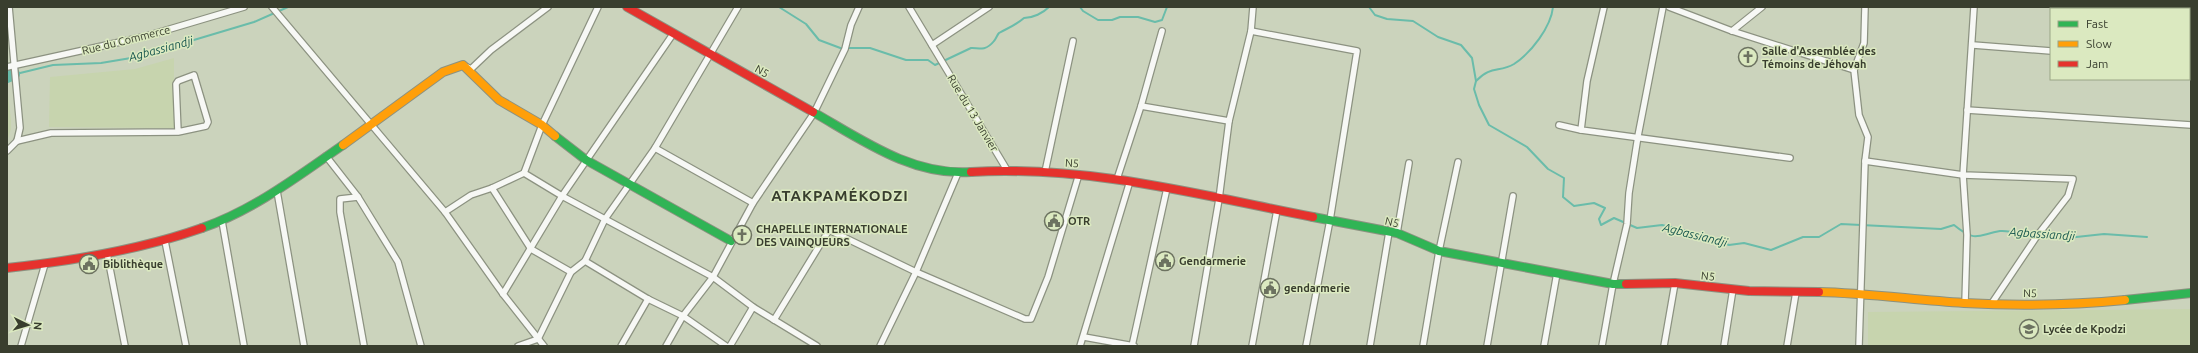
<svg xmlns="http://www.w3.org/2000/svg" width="2198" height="353" viewBox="0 0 2198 353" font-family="Ubuntu,sans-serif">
	<rect width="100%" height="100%" fill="#cbd3bc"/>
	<!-- built -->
	<g fill="#c7d4ae">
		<path d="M174,58v70l-125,-1 1,-50 85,-8z"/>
		<path d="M7,86l4,34v9l-4,12z"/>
		<path d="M2191,309v37h-323v-34z"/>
	</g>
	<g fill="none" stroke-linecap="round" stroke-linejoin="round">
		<!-- stream -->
		<g stroke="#6abcaa" stroke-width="2">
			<path d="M779,7l27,17 13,16 24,9"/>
			<path d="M1080,7l3,4 15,9h14l8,-3h18l17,5 7,-2 5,-13"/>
			<path d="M1369,7l6,8 12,4 26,2 25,16 23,8 11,13 4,23 -2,8 5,16 10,20 38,22 21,22 16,9 -1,19 11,9 20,-3 11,5 -6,11 2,6 13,-7 23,10 25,-3 41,10 26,10 15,-2 27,7 32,-13h16l22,-13 100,5 13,-4c22,18 23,10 46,6 11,-1 24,4 35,5"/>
			<path d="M847,48h23l36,12h22l7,5 36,-17c10,1 16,2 23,-7 2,-2 3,-6 5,-8 9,-5 17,-8 25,-15 9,0 19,-5 25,-11"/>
			<path d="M16,74l37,-9 48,-2 36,-6 117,-35 34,-15"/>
			<path d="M1476,81c15,-16 23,-8 38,-17 17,-11 37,-37 39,-57"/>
			<path d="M2039,236l28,2 37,-4 43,3"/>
		</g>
		<!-- river -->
		<path stroke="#6abcaa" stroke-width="12" d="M7,77l7,-3"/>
		<!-- street casing -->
		<g stroke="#8c9281" stroke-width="8">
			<g id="street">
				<path d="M272,7l173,205 58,82 41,52"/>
				<path d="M909,7l98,163"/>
				<path d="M1604,7l-17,74 -6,49 209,28"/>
				<path d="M1669,7l63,24 122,39"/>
				<path d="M1865,7l-1,36 -10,27 5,45 9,22 -3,24"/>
				<path d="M2084,9v-2"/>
				<path d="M1251,31l106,20 -27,169 -24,126"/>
				<path d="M1732,31l30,-24"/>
				<path d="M932,45l57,-38"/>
				<path d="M1973,45l78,6"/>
				<path d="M2189,65h2"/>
				<path d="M465,66l6,3 20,-19 57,-43"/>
				<path d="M7,67l136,-30 101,-30"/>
				<path d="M1141,106l88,15"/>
				<path d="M1967,110l224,15"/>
				<path d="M1559,125l22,5"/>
				<path d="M17,141l34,-8 127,-1 28,-6 2,-4 -14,-47 -16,6 -2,3 2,48"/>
				<path d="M655,148l98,55"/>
				<path d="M7,151l10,-10 3,-13 -11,-121"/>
				<path d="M326,156l32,41 40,65 23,84"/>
				<path d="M1045,172l28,-131"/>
				<path d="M524,173l38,23 151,81 40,30 64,39"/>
				<path d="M1117,179l24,-73 21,-75"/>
				<path d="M492,188l39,61 40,23"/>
				<path d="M277,191l27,155"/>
				<path d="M358,197l-18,2v13l24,134"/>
				<path d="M445,212l26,-17 21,-7 32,-15 18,-48 56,-118"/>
				<path d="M222,221l22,125"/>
				<path d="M1397,233l12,-70"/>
				<path d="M165,241l21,105"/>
				<path d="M107,253l18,93"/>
				<path d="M585,261l63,38 35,17 43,30"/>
				<path d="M503,294l59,-98 111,-162"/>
				<path d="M1965,303l2,-68 -4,-60 11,-168"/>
				<path d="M774,320l55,-90 87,42 109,47h6l17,-42 31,-103"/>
				<path d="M1084,337l50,9"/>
				<path d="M21,346l24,-82"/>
				<path d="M518,346l20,-7 33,-67 14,-11 20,-42 50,-71 83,-141"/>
				<path d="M621,346l27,-47"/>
				<path d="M666,346l17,-30 30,-39 40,-74 61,-90 31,-64 6,-24 8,-18"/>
				<path d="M730,346l23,-39"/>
				<path d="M880,346l36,-74 42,-99"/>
				<path d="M1080,346l50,-165"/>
				<path d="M1132,346l35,-158"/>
				<path d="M1194,346l25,-147 10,-78 22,-90 2,-24"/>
				<path d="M1252,346l25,-136"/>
				<path d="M1370,346l19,-114"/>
				<path d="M1423,346l16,-95 19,-89"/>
				<path d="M1487,346l26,-150"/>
				<path d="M1544,346l13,-73"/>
				<path d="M1602,346l11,-62 14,-60 2,-31 9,-57 25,-129"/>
				<path d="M1664,346l11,-63"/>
				<path d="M1724,346l9,-57"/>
				<path d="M1787,346l9,-54"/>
				<path d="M1859,346l6,-185 98,14 110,4 -5,17 -31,40 -45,67"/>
			</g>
		</g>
		<!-- fast casing -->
		<g stroke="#8c9281" stroke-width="10">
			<g id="fast">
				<path d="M813,112c49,28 99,64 158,60"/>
				<path d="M555,136l31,24 145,81"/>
				<path d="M1313,217l84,16 42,18 174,33h13"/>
				<path d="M202,228c52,-18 96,-52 141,-83"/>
				<path d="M2125,300l66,-7"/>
			</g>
		</g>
		<!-- slow casing -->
		<g stroke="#8c9281" stroke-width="10">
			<g id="slow">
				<path d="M343,145l100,-73 20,-7 36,35 43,25 13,11"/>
				<path d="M1819,292c48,1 96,8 145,11 53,3 108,2 161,-3"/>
			</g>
		</g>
		<!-- jam casing -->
		<g stroke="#8c9281" stroke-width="10">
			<g id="jam">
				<path d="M627,7l186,105"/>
				<path d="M971,172c116,-7 229,23 342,45"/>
				<path d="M7,268c65,-7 133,-18 195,-40"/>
				<path d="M1626,284l49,-1 74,8 70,1"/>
			</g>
		</g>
		<!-- street -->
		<use href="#street" stroke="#f7f8f5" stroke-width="5.5"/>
		<!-- fast -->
		<use href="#fast" stroke="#30b455" stroke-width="8"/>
		<!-- slow -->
		<use href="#slow" stroke="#ff9f0a" stroke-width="8"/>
		<!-- jam -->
		<use href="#jam" stroke="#e5322d" stroke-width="8"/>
	</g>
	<!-- icons -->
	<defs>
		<g id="church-ring" transform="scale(1)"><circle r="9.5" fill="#dbe9c0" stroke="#6c7260" stroke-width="1.5"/><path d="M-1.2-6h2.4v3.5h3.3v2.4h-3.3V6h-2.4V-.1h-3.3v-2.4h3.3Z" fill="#6c7260"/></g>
		<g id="civic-ring" transform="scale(1)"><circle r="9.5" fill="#dbe9c0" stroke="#6c7260" stroke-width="1.5"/><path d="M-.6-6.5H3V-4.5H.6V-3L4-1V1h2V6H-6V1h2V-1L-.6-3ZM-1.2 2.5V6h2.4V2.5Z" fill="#6c7260"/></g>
		<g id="school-ring" transform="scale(1)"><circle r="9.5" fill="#dbe9c0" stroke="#6c7260" stroke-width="1.5"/><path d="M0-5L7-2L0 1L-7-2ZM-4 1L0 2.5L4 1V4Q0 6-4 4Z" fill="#6c7260"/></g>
	</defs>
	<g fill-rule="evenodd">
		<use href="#church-ring" x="1748" y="57"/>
		<use href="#civic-ring" x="1054" y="221"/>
		<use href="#church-ring" x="742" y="235"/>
		<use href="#civic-ring" x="1165" y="261"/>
		<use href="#civic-ring" x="89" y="264"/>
		<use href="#civic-ring" x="1270" y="288"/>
		<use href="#school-ring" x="2029" y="329"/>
	</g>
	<g text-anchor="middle" stroke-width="3" stroke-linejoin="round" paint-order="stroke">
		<!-- street labels -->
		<g font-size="11" fill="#393e2e" stroke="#dbe9c0">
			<text transform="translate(126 40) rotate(-14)" y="4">Rue du Commerce</text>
			<text transform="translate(762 71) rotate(29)" y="4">N5</text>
			<text transform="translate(973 113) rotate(59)" y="4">Rue du 13 Janvier</text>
			<text transform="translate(1072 163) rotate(4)" y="4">N5</text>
			<text transform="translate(1392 222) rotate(13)" y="4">N5</text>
			<text transform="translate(1708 276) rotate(6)" y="4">N5</text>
			<text transform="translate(2030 293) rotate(1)" y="4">N5</text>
		</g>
		<!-- poi labels -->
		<g font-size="11" font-weight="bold" fill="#393e2e" stroke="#dbe9c0" text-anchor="start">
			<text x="1762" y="55">Salle d'Assemblée des<tspan x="1762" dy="13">Témoins de Jéhovah</tspan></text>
			<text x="1068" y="225">OTR</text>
			<text x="756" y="233">CHAPELLE INTERNATIONALE<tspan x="756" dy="13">DES VAINQUEURS</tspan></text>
			<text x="1179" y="265">Gendarmerie</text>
			<text x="103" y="268">Biblithèque</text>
			<text x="1284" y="292">gendarmerie</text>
			<text x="2043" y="333">Lycée de Kpodzi</text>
		</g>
		<!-- water labels -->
		<g font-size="12" font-style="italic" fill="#17564e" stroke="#dbe9c0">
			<text transform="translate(161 49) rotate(-15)" y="4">Agbassiandji</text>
			<text transform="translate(2042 234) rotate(4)" y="4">Agbassiandji</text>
			<text transform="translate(1695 235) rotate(14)" y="4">Agbassiandji</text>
		</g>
		<!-- district labels -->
		<g font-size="15" font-weight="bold" letter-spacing="1" fill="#393e2e" stroke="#dbe9c0">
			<text x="840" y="201">ATAKPAMÉKODZI</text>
		</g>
	</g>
	<!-- border -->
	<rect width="2198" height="353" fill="none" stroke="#393e2e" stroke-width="16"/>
	<!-- legend -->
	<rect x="2050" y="8" width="140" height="72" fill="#dbe9c0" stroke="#9aa586"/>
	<rect x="2058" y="21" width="20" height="6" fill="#30b455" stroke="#9aa586"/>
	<text x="2086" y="28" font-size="12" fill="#393e2e">Fast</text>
	<rect x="2058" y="41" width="20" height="6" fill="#ff9f0a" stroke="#9aa586"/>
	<text x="2086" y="48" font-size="12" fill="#393e2e">Slow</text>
	<rect x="2058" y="61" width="20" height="6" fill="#e5322d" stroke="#9aa586"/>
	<text x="2086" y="68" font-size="12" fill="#393e2e">Jam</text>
	<!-- north arrow -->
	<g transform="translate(28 325) rotate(95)" stroke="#dbe9c0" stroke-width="3" paint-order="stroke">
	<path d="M0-3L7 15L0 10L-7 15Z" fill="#393e2e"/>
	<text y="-6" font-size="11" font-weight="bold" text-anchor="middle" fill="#393e2e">N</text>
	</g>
</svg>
